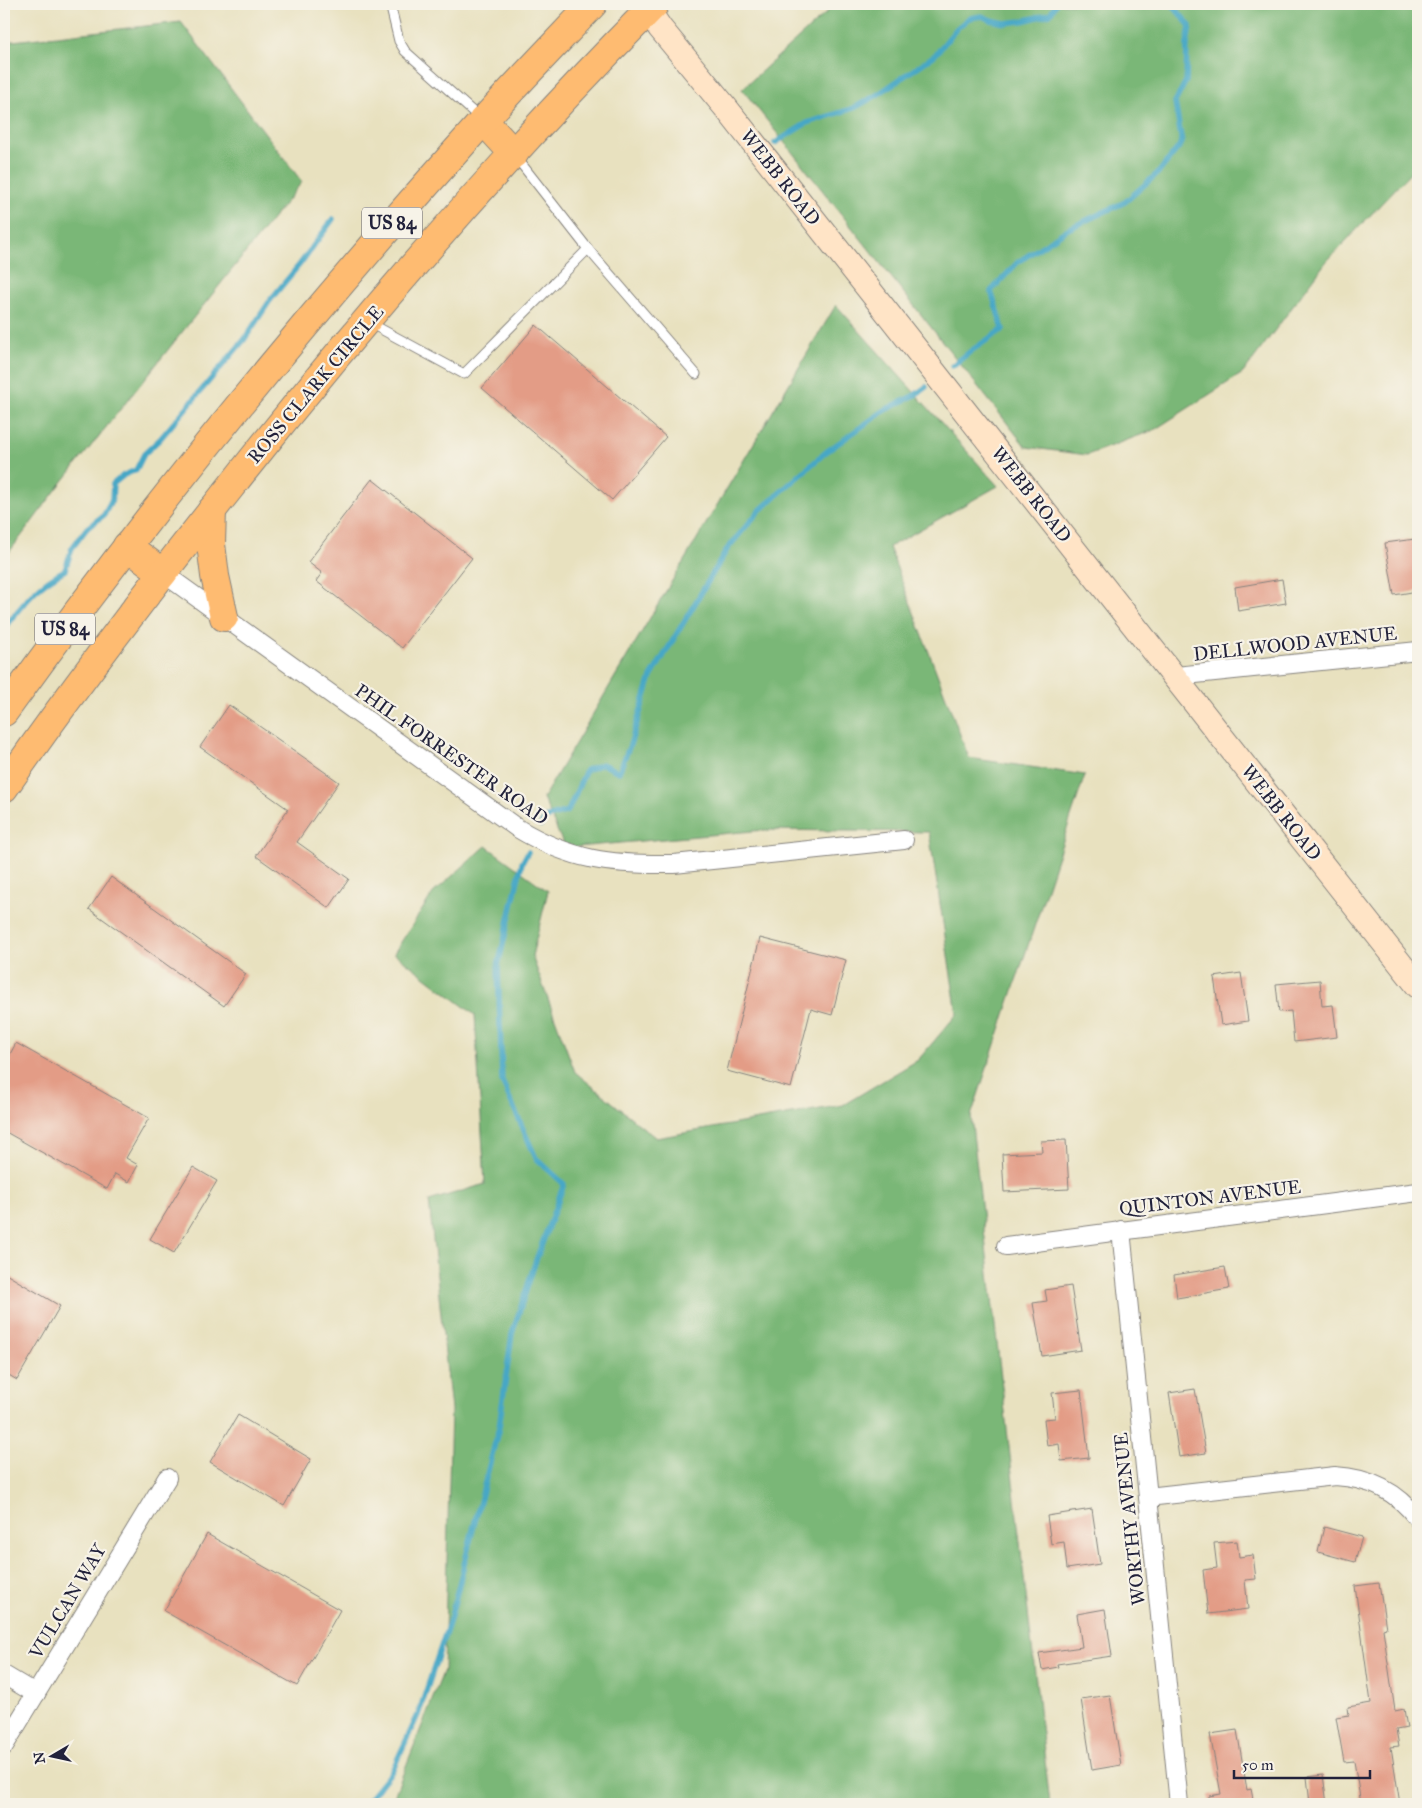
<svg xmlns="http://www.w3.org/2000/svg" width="1422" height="1808" viewBox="0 0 1422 1808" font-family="'IM FELL Great Primer',serif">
	<rect width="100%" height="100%" fill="#f7f3e8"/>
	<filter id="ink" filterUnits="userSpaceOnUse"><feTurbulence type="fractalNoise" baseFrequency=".02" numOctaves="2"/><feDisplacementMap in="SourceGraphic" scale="10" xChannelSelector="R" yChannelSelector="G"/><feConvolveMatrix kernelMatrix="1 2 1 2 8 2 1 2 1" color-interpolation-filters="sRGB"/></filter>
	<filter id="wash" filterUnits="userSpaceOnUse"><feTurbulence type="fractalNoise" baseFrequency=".0096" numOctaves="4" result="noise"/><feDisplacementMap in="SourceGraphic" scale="20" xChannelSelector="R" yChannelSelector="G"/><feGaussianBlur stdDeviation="1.12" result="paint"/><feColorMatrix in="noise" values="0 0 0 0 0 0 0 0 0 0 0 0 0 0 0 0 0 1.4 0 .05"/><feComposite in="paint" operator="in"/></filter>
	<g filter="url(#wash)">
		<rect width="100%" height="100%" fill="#e8e1bf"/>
		<!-- forest -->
		<g fill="#7ab777" stroke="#4e6c59">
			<path d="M836,4h582v161l-92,97 -83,111 -89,57 -67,25 -61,-8 -284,-358z"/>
			<path d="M181,22l121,160 -246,308 -52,69v-517z"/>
			<path d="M836,305l162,181 -109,61 80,211 116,17 -114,341 79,688h-659l53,-134 7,-260 -22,-209 56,-17 -10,-169 -81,-62 39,-60 53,-47 62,45 -16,65 43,116 81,66 187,-33 75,-45 39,-46 -28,-182 -165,-2 -199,18 -22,-50z"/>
		</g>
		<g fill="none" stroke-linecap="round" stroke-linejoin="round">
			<!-- stream -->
			<g stroke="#47a7c6" stroke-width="5.5">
				<path d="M775,143l32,-20 47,-15 23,-13 58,-40 22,-27 12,-10 13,-2 9,4 14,3 17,-2 28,-7 6,-10"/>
				<path d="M952,366l19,-15 32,-22 -12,-38 27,-29 50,-33 57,-27 34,-30 23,-29 -7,-41 11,-21 1,-37 3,-18 -16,-19v-3"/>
				<path d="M4,628c21,-26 31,-42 61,-58l7,-22 15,-20 17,-13 8,-16 1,-15 11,-9 12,-5 8,-16 16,-15 84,-99 27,-41 29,-35 33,-45"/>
				<path d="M541,825l4,-7 23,-7 18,-41 16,-6 17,8 11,-27 21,-68 77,-129 31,-37 67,-59 59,-42 30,-15 11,-8"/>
				<path d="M365,1804l27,-33 26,-56 32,-95 49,-193 13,-93 24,-74 28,-76 -28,-26 -34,-77 -4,-115 24,-103 6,-11"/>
			</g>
		</g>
		<g id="blocks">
			<!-- building -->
			<g fill="#e39c86">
				<path d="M536,325l130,112 -54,63 -130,-112z"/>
				<path d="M372,479l100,79 -70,90 -86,-67 6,-8 -14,-11z"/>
				<path d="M1415,539l3,18v34l-24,4 -9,-52z"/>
				<path d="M1282,579l4,24 -48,8 -3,-24z"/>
				<path d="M229,705l110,77 -42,60 52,37 -20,29 -73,-52 32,-47 -88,-62z"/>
				<path d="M111,877l135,97 -22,32 -135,-97z"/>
				<path d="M760,938l86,22 -14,55 -21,-6 -20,79 -64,-17z"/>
				<path d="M1241,973l7,48 -27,4 -7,-48z"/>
				<path d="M1320,980l2,26 11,-1 4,32 -43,5 -3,-31 -12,1 -3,-28z"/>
				<path d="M16,1043l133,75 -23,40 12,7 -9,17 -14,-8 -8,15 -103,-58v-79l5,4z"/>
				<path d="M1066,1140l3,49 -65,3 -2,-38 40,-2 -1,-11z"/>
				<path d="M193,1167l24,14 -43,72 -24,-14z"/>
				<path d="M1225,1267l4,22 -52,9 -3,-23z"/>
				<path d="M4,1273l56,33 -43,74 -13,-8z"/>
				<path d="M1071,1286l10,64 -39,6 -9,-53 14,-2 -2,-11z"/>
				<path d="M1195,1389l11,64 -27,4 -10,-64z"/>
				<path d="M1081,1390l8,68 -28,3 -2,-17 -12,2 -3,-27 11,-1 -3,-25z"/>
				<path d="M238,1415l73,44 -27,47 -74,-44z"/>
				<path d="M1092,1509l8,55 -33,5 -3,-27 -13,2 -4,-28z"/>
				<path d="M1324,1527l38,10 -7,25 -37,-10z"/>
				<path d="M207,1534l133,76 -43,76 -133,-75z"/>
				<path d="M1237,1541l2,16 14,-2 3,24 -11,1 3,29 -40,5 -5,-44 14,-2 -3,-25z"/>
				<path d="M1379,1583l7,45 -3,1 12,82 9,-2 3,19 -11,2 3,16 -8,1 9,57h-39l-7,-43 -10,1 -8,-45 13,-2 -1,-8 23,-4 -16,-117z"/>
				<path d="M1105,1609l7,47 -55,8 1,3 -16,3 -3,-17 43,-6 -5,-33z"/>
				<path d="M1110,1695l11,70 -29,5 -11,-71z"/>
				<path d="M1237,1730l10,60 4,-1 3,15h-45v-8l12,-2 -11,-60z"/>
				<path d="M1323,1775l4,29h-17l-3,-27z"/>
			</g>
		</g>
	</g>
	<g filter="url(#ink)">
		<use href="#blocks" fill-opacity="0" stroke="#85827d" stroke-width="1"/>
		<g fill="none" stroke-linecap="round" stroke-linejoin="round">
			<!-- lane casing -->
			<g stroke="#85827d" stroke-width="11">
				<g id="lane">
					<path d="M390,4l9,37 6,10 76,68"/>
					<path d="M516,157l72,92 108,125"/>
					<path d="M368,322l96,52 124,-125"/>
				</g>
			</g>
			<!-- street casing -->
			<g stroke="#85827d" stroke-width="20">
				<g id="street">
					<path d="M163,573l354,255c55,33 94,37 157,36l230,-24"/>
					<path d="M1176,676l242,-25"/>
					<path d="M1121,1230l58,574"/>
					<path d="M1006,1246l412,-54"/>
					<path d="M1148,1497l187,-21c35,2 62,15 83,43"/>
					<path d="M4,1675l32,19"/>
					<path d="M4,1746l163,-268"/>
				</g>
			</g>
			<!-- secondary casing -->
			<g stroke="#85827d" stroke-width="26">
				<path id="secondary" d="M644,4l16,24 66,80 692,878"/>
			</g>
			<!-- highway casing -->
			<g stroke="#85827d" stroke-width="30">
				<g id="highway">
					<path d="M483,120l31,34"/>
					<path d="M212,510l-1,34 4,32 9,41"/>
					<path d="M127,546l36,27"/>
					<path d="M4,712c148,-206 309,-402 478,-590 36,-40 74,-79 111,-118"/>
					<path d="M4,788c71,-102 147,-201 225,-299 133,-169 275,-332 426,-485"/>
				</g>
			</g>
			<!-- lane -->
			<use href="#lane" stroke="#fff" stroke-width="9"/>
			<!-- street -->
			<use href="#street" stroke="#fff" stroke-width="18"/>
			<!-- secondary -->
			<use href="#secondary" stroke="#ffe4c6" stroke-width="24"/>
			<!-- highway -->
			<use href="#highway" stroke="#febb71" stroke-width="28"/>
		</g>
	</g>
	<g text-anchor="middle" stroke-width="4.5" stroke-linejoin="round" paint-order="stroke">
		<!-- shield labels -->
		<g fill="#f7f3e8" stroke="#62616f" stroke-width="1">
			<rect x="362" y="207.5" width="60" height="31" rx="4"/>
			<rect x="35" y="613.5" width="60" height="31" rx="4"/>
		</g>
		<g font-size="18" font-weight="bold" fill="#22223b">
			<text x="392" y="229">US 84</text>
			<text x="65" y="635">US 84</text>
		</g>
		<!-- street labels -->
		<g font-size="19" fill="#22223b" stroke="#f7f3e8">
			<text transform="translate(781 177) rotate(52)" y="7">WEBB ROAD</text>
			<text transform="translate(315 384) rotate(-50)" y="7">ROSS CLARK CIRCLE</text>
			<text transform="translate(1032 494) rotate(52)" y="7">WEBB ROAD</text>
			<text transform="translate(1295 643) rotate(-6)" y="7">DELLWOOD AVENUE</text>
			<text transform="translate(452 754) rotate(35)" y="7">PHIL FORRESTER ROAD</text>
			<text transform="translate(1282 812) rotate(52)" y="7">WEBB ROAD</text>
			<text transform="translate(1210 1197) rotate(-7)" y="7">QUINTON AVENUE</text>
			<text transform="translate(1129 1519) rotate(-96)" y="7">WORTHY AVENUE</text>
			<text transform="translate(67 1601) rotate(-59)" y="7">VULCAN WAY</text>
		</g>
	</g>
	<!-- margin -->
	<rect width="1422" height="1808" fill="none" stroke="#f7f3e8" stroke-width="20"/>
	<!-- north arrow -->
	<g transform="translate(52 1756) rotate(261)" stroke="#f7f3e8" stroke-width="4" paint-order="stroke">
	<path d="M0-4L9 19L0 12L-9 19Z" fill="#22223b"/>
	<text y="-8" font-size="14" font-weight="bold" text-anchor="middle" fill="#22223b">N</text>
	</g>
	<!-- scale -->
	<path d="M1234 1770v8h136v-8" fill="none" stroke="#22223b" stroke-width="2.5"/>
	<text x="1242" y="1770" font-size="15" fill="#22223b" stroke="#f7f3e8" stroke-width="4" paint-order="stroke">50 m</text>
</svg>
